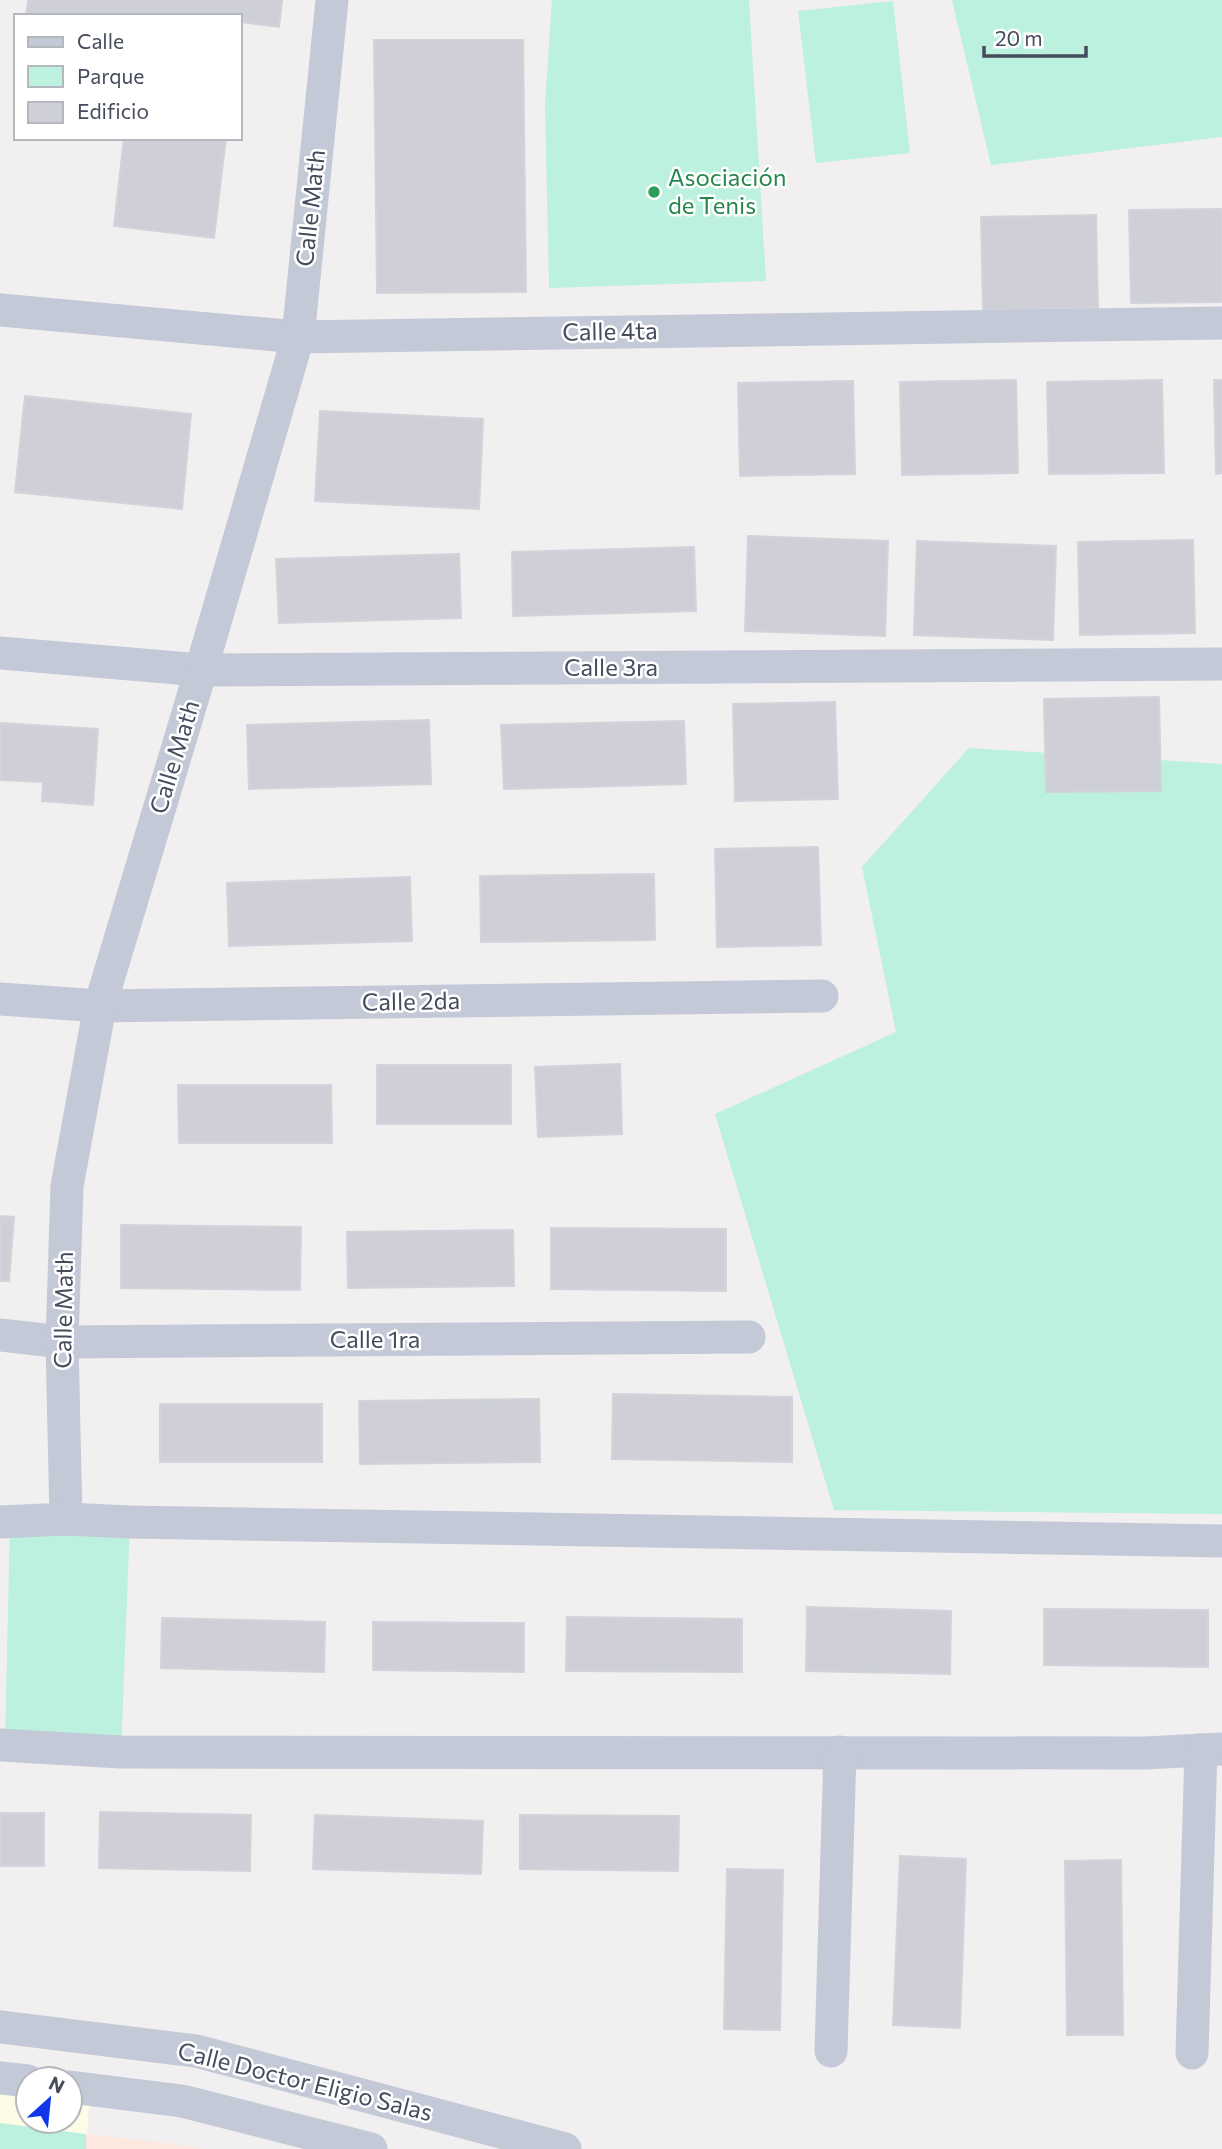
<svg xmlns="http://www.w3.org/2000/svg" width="1222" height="2149" viewBox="0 0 1222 2149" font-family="Commissioner,sans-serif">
	<rect width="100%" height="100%" fill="#f1efef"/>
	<!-- commercial -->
	<path fill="#fdfce7" d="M0,2078l28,3v40h42v-34l20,2 -4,60h-86z"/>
	<!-- medical -->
	<path fill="#fce8de" d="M86,2134l90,10 29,5h-119z"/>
	<!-- green -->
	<g fill="#bbf1de">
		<path d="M552,0h197l17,281 -217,7 -4,-184z"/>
		<path d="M952,0h270v137l-231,28z"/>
		<path d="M893,1l17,152 -94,10 -18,-152z"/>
		<path d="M969,748l253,16v750l-388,-4 -119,-396 181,-82 -34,-165z"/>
		<path d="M10,1522h120l-9,230 -116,-7z"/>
		<path d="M0,2123l86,11v15h-86z"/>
	</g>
	<!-- building -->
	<g fill="#cecfd7" stroke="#d2d3db" stroke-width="2">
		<path d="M28,0h254l-3,27 -38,-5 -1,7v-13h-214z"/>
		<path d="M374,40h149l3,252 -149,1z"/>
		<path d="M124,138h102l-12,100 -100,-12z"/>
		<path d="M1222,209v93l-91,1 -2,-93z"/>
		<path d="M1096,215l2,93 -115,2 -2,-93z"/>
		<path d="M1016,380l2,93 -116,2 -2,-93z"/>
		<path d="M1162,380l2,93 -115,1 -2,-92z"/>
		<path d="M1214,380h8v93l-6,1z"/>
		<path d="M853,381l2,93 -115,2 -2,-93z"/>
		<path d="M25,396l166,18 -9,95 -167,-17z"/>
		<path d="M320,411l163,8 -4,90 -164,-8z"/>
		<path d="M748,536l140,5 -3,95 -140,-5z"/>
		<path d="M1193,540l2,93 -115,2 -2,-93z"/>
		<path d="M917,541l139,5 -3,94 -139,-5z"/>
		<path d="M694,547l2,64 -183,5 -1,-64z"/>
		<path d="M459,554l2,64 -182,5 -3,-64z"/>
		<path d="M1159,697l2,94 -115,1 -2,-93z"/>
		<path d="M835,702l3,97 -103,2 -2,-97z"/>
		<path d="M429,720l2,64 -182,5 -2,-64z"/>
		<path d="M684,721l2,63 -182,5 -3,-64z"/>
		<path d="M0,723l98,6 -5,76 -51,-4 1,-19 -43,-2z"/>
		<path d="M818,847l3,98 -104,2 -2,-98z"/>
		<path d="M654,874l1,66 -174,2 -1,-66z"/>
		<path d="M410,877l2,64 -183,5 -2,-63z"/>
		<path d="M620,1064l2,70 -84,3 -3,-70z"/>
		<rect x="377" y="1065" width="134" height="59"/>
		<path d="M178,1085h153l1,58h-153z"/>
		<path d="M0,1216l14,1 -5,64h-9z"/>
		<path d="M121,1225l180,2 -1,63 -179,-2z"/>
		<path d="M551,1228l175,1v62l-175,-2z"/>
		<path d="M513,1230l1,56 -166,2 -1,-56z"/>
		<path d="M613,1394l179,3v65l-180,-3z"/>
		<path d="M539,1399l1,63 -180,2 -1,-63z"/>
		<rect x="160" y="1404" width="162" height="58"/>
		<path d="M807,1607l144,4 -1,63 -144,-3z"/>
		<path d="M1044,1609l164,1v57l-164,-2z"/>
		<path d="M567,1617l175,2v53l-176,-1z"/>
		<path d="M162,1618l163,4 -1,50 -163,-4z"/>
		<path d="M373,1622l151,1v49l-151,-2z"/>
		<path d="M100,1812l151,3 -1,56 -151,-3z"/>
		<rect x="0" y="1813" width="44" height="53"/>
		<path d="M315,1815l168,6 -2,53 -168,-5z"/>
		<path d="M520,1815l159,1 -1,55 -158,-2z"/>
		<path d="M900,1856l66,3 -6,169 -67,-3z"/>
		<path d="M1121,1860l2,175h-56l-2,-174z"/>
		<path d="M727,1869l56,1 -3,160 -56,-1z"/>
	</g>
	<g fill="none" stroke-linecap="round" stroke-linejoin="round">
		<!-- minor -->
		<g stroke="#c4c9d7" stroke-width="33">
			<path d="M0,310l298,27 924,-14"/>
			<path d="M0,653l201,17 1021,-6"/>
			<path d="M0,999l100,7 722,-10"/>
			<path d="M0,1335l62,7 687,-5"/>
			<path d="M66,1519l-4,-177 5,-156 33,-180 101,-336 97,-333 34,-337"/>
			<path d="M0,1522l66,-3 64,3 1092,19"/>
			<path d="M0,1745l121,7 1024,1 77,-4"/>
			<path d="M0,2027l196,24 369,98"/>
			<path d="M831,2051l9,-299"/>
			<path d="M1192,2053l9,-303"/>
			<path d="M0,2078l28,3"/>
			<path d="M70,2087l112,14 189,48"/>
		</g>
	</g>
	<!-- markers -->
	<circle fill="#2e9e5b" stroke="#fff" stroke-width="2.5" cx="654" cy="192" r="7"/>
	<g text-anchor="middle" stroke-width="5" stroke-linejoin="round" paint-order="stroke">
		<!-- leisure labels -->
		<g font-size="24" fill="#27864d" stroke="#fff" text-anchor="start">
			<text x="668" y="186">Asociación<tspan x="668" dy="28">de Tenis</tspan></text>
		</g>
		<!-- street labels -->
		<g font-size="24" fill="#464c5d" stroke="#fff">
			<text transform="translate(311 208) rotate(-84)" y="8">Calle Math</text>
			<text transform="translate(610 332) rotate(-1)" y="8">Calle 4ta</text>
			<text x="611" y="676">Calle 3ra</text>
			<text transform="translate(175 757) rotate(-73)" y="8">Calle Math</text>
			<text transform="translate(411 1002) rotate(-1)" y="8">Calle 2da</text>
			<text transform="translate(64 1310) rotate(-89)" y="8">Calle Math</text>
			<text x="375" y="1348">Calle 1ra</text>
			<text transform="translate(305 2082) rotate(14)" y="8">Calle Doctor Eligio Salas</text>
		</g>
	</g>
	<!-- legend -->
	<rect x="14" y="14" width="228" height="126" fill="#ffffff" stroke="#b5b7be" stroke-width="2"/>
	<rect x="28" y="37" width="35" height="10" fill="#c4c9d7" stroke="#b5b7be" stroke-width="2"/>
	<text x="77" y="49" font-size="21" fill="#464c5d">Calle</text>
	<rect x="28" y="66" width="35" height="21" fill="#bbf1de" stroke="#b5b7be" stroke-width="2"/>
	<text x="77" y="84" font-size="21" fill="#464c5d">Parque</text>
	<rect x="28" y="102" width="35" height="21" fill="#cecfd7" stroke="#b5b7be" stroke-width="2"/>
	<text x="77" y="119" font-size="21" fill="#464c5d">Edificio</text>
	<!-- north arrow -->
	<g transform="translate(49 2100) rotate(27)"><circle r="33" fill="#ffffff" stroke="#b5b7be" stroke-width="2"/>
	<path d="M0-5L12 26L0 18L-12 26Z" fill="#1036ea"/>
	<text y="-10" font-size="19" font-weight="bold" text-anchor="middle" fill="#464c5d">N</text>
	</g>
	<!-- scale -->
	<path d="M984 46v10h102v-10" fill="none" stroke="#464c5d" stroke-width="3.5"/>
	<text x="995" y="46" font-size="21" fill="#464c5d" stroke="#ffffff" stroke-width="5" paint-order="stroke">20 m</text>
</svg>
